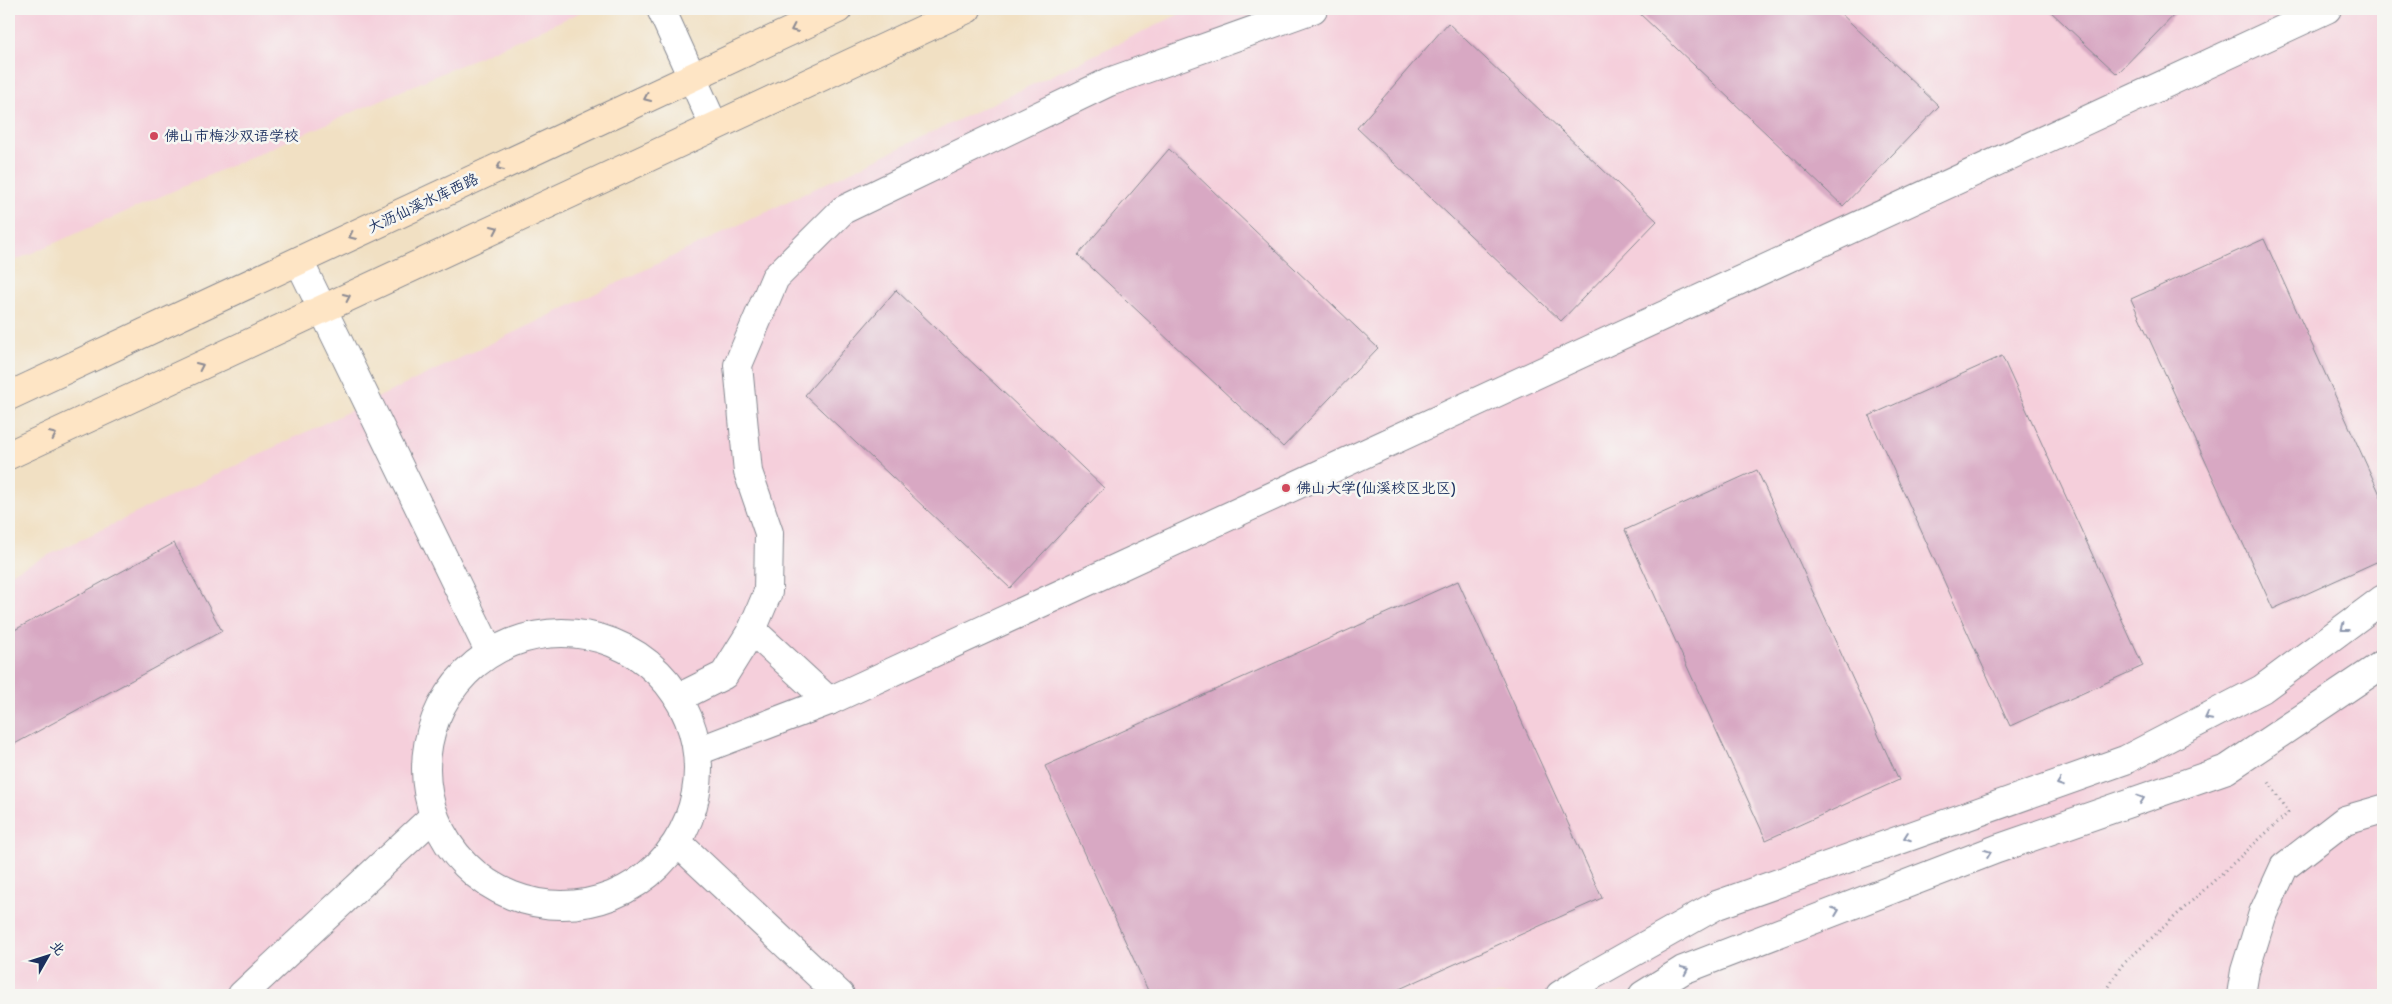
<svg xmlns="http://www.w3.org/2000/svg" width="2392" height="1004" viewBox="0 0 2392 1004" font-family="Itim,'LXGW WenKai TC',sans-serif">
	<rect width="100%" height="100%" fill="#f6f6f2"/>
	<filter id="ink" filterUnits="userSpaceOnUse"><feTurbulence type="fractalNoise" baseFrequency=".02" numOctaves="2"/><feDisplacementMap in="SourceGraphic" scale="10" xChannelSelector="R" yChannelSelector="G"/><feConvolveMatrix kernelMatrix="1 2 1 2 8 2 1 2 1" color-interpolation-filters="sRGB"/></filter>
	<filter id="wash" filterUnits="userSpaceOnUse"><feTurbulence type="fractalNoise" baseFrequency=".0096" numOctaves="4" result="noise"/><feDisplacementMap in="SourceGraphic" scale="20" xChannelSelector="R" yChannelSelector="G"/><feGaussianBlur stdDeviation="1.12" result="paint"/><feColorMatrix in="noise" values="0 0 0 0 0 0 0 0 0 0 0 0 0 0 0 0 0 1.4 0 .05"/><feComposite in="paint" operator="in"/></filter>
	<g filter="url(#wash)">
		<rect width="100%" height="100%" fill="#f1e0c3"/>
		<!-- built -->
		<g fill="#f5cfdb">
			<path d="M9,9h579l-579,254z"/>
			<path d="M1190,9h1193v986h-2374v-421z"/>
		</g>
		<g id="blocks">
			<!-- building -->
			<g fill="#d8a8c3">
				<path d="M1642,9h194l103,97 -96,100 -204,-193z"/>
				<path d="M2048,9h132l-63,65z"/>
				<path d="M1448,23l209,198 -96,100 -204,-193z"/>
				<path d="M1169,149l209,199 -95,99 -205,-192z"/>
				<path d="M2264,239l119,262v58l-110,50 -142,-310z"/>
				<path d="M896,290l208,198 -94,100 -205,-193z"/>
				<path d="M2002,356l141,310 -133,60 -141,-310z"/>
				<path d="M1757,470l142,310 -133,60 -141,-310z"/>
				<path d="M174,543l48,88 -213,116v-114z"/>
				<path d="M1458,581l144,317 -216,97h-236l-105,-229z"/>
			</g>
		</g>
	</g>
	<g filter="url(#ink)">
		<use href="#blocks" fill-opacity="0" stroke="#868890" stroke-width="1"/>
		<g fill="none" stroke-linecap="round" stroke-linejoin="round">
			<!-- street casing -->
			<g stroke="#868890" stroke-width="30">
				<g id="street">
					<path d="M661,9l53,117"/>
					<path d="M299,261l191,392"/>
					<path d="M752,630l77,71"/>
					<circle cx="562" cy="769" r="136"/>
					<path d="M678,698l46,-23 28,-45 16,-38 1,-59 -21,-61 -10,-107 37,-87 68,-68 266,-128 204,-73"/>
					<path d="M698,751l131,-50 1498,-692"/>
					<path d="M678,843l162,152"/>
					<path d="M242,995l191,-178"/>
					<path d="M1560,995l19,-12 138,-78 408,-145 137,-71 121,-90"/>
					<path d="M1643,995l40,-25 314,-121 230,-80 156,-105"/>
					<path d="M2241,995l4,-24 18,-58 21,-46 61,-47 38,-11"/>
				</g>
			</g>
			<!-- secondary casing -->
			<g stroke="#868890" stroke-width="30">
				<g id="secondary">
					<path d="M9,396l829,-387"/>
					<path d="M9,455l958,-446"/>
				</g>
			</g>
			<!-- path -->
			<path stroke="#868890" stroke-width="3" stroke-dasharray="1 4" stroke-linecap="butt" d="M2104,995l17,-29 167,-153 -21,-34"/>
			<!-- street -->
			<use href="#street" stroke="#fff" stroke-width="28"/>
			<!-- secondary -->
			<use href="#secondary" stroke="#fee5c5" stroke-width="28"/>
		</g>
		<!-- one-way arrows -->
		<defs><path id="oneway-chevron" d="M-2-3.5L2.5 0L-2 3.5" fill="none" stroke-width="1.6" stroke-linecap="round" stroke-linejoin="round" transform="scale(1.25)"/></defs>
		<g stroke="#8c8a92">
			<use href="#oneway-chevron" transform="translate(794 29) rotate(155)"/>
			<use href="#oneway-chevron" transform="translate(647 98) rotate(155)"/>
			<use href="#oneway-chevron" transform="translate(500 167) rotate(155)"/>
			<use href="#oneway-chevron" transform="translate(495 229) rotate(-25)"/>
			<use href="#oneway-chevron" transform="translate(352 236) rotate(155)"/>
			<use href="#oneway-chevron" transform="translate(347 297) rotate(-25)"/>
			<use href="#oneway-chevron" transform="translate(200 366) rotate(-25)"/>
			<use href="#oneway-chevron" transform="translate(53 435) rotate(-25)"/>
		</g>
		<g stroke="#8d97ae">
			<use href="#oneway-chevron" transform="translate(2344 628) rotate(143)"/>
			<use href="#oneway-chevron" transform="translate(2208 717) rotate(153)"/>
			<use href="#oneway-chevron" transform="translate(2060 783) rotate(160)"/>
			<use href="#oneway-chevron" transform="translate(2141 799) rotate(-19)"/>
			<use href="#oneway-chevron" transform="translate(1907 837) rotate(160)"/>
			<use href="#oneway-chevron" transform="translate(1988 853) rotate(-21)"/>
			<use href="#oneway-chevron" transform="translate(1836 911) rotate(-21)"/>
			<use href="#oneway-chevron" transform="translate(1685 970) rotate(-25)"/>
		</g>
	</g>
	<!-- markers -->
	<g fill="#d1495b" stroke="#f6f6f2" stroke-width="2">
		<circle cx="154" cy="136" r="5"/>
		<circle cx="1286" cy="488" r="5"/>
	</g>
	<g text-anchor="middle" stroke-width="5" stroke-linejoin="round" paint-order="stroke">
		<!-- poi labels -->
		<g font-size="15" fill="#1b2f5e" stroke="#f6f6f2" text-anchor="start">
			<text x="164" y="141">佛山市梅沙双语学校</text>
			<text x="1296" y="493">佛山大学(仙溪校区北区)</text>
		</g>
		<!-- street labels -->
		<g font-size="15" fill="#1b2f5e" stroke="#f6f6f2">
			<text transform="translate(423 203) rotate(-25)" y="5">大沥仙溪水库西路</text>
		</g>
	</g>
	<!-- margin -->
	<rect width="2392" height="1004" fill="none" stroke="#f6f6f2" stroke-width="30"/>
	<!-- north arrow -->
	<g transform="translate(48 956) rotate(51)" stroke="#f6f6f2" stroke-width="4" paint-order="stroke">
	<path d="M0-4L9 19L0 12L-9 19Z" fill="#1b2f5e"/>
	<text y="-8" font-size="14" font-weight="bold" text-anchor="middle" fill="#1b2f5e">北</text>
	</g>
</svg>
